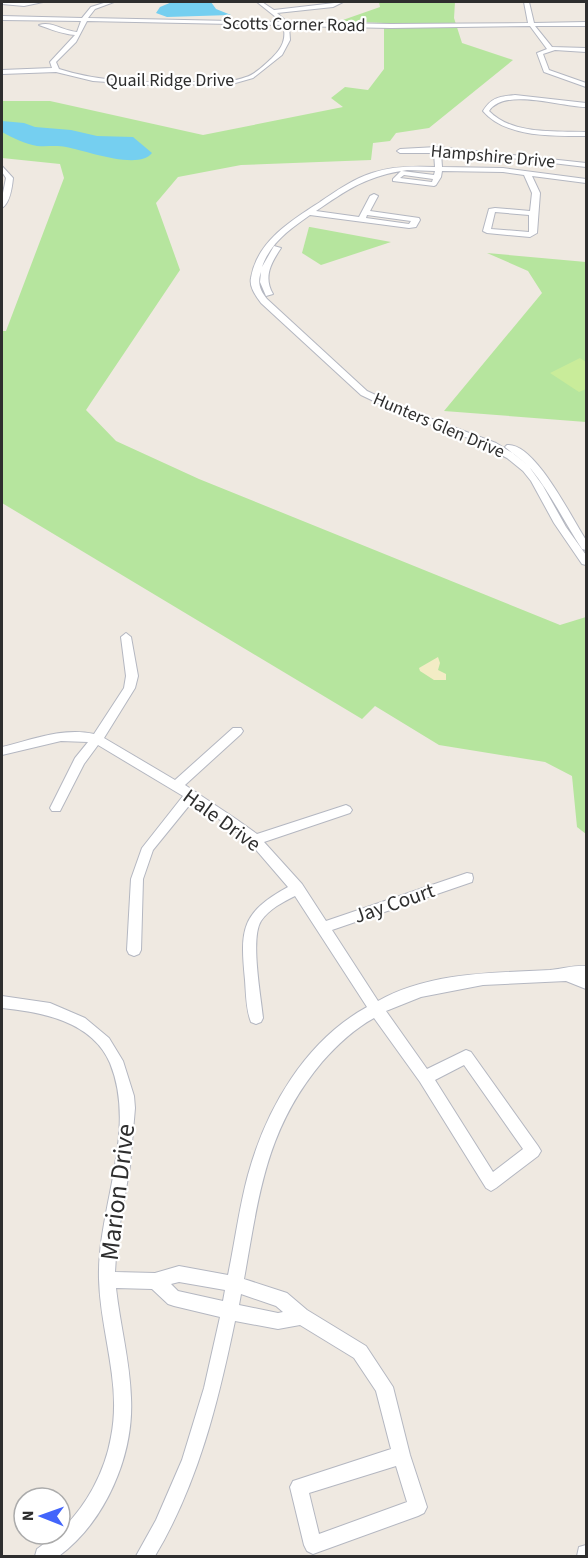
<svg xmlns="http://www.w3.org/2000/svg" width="588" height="1558" viewBox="0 0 588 1558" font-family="'Source Sans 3',sans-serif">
	<rect width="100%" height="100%" fill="#efe9e1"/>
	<!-- green -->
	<g fill="#b6e59e">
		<path d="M379,2h76l-1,16 8,25 51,17 -84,68 -33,5 -6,8 -17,2 -2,17 -130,5 -63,12 -22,26 24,67 -94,140 30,31 83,38 361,146 26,-8v217l-9,-7 -5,-51 -27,-14 -106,-17 -64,-39 -13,13 -360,-216v-172h4l58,-153 -4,-14 -58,-6v-57h48l153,34 140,-28 -12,-9 14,-11 23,3 16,-21v-46l-44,-2 40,-14z"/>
		<path d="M309,227h1l81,15 -70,23 -19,-12z"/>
		<path d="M487,253l99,9v160l-142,-11 98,-118 -14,-22z"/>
	</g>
	<!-- sand -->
	<path fill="#f3ecc5" d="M438,657l2,6 -2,7 8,4v6h-12l-14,-9 -1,-3z"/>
	<!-- pitch -->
	<path fill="#c9ec9a" d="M580,358l6,4v27l-7,3 -29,-19z"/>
	<!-- water -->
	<g fill="#75cff0">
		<path d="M172,2h39l5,7 15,6 -64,2 -11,-4 4,-6z"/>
		<path d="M2,121l22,2 11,4 36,3 26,6 36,1 19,16c-13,18 -68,-3 -86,-6 -10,-2 -19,0 -29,-1 -12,-2 -24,-8 -35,-14z"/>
	</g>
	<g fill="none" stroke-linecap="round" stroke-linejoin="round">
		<!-- minor casing -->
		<g stroke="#b4b7c1" stroke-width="2">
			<g id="minor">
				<path d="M2,2h41l-19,4 -22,-2z"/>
				<path d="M107,2h7l-19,7 -7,9 194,4 -25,-20h5l12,8 69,-8 -10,5 -56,6 10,9 104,2 137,-1 -4,-21h5l5,21 52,-1v4h-51l17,21 34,1v4l-31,-2 -12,4 6,16 37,13v4l-42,-15 -7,-19 10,-4 -17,-23 -139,2 -102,-2 1,14 -8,15 -29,23 -21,6 -81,1 -58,-4 -37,-9 -54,2v-4l50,-2 -2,-6 25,-27c-13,-1 -25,-6 -36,-10 13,-4 24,6 38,7l4,-11 -79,-1v-4l80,2 9,-11zM87,21l196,4c4,14 -1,23 -11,33 -8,7 -16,16 -26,19 -15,6 -34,5 -50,5 -45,1 -94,1 -137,-13l-3,-7 20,-20z"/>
				<path d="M515,95l71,8v4c-24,0 -81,-20 -97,4 23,24 67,20 97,21v4c-32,0 -80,2 -103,-25 9,-14 16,-14 32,-16z"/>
				<path d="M437,147l149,16v4l-93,-11 -52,-3 1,14 61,1 83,11v4l-54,-7 8,17 -3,40 -7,4 -43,-4 -4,-2 6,-22 6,-1 35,3 2,-18 -8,-18 -21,-3 -61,-1 -1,6 -5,8 -2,1 -41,-5v-2l8,-8c-38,7 -54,19 -85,40l43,6 11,-21 4,-2 4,2 -8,15 49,7 1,2 -4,7 -7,1 -99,-13c-20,14 -40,28 -48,52l12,-21 7,2c-10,15 -18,29 -8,46l-7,2 -6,-14 1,-10c-4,11 -1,18 6,27l100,92 41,19 88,33 18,11 15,12 -24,-19 2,-2c28,-3 65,74 79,95v10l-4,-1c-17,-26 -31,-55 -51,-80l-1,-1 13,18 23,41 20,28v10l-4,-1 -28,-41 -23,-42 -8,-10 -16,-13 -39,-20 -67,-24 -40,-19 -100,-92c-5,-7 -12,-16 -10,-25 6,-37 40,-57 69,-76 16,-11 33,-23 52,-29 20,-7 42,-7 63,-6l-1,-14h-34l-3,-2 3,-2zM407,170l28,1 -1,4 -32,-4zM404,175l29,4 -1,3 -32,-4zM495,212l34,3v17l-38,-3zM367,215l44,6 -2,3 -43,-6z"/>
				<path d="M2,166l11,12c-1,10 -3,25 -11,30v-10l4,-20 -4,-6z"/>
				<path d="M126,633l5,4 7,39 -3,12 -31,50 71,42 58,-52h8l2,3 -2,3 -56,51 51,34 21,15 89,-29 4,2 2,3 -2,3 -86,29 38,42 24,37 141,-48 5,1 1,4 -1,4 -140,48 46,71c52,-29 115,-28 172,-31 12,-1 25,-5 36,-4v23l-20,-8 -83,4 -62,12 -35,14 41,58 39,-19 5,2 67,94 3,5 -3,5 -42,32 -5,3 -5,-3 -66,-106 -46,-64c-20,11 -37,27 -52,44 -57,68 -63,134 -78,217l43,14 20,17 59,36 27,41 17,68 17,52 -3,6 -6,3 -105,38 -6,-3 -3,-6 -14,-58 3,-6 98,-32 -15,-58 -22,-33 -54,-33 -22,4 -43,-8c-17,82 -37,163 -80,235h-19l20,-36 26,-60 22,-72 16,-71 -46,-11 -6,-2 -16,-15 -36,-1c4,37 14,73 15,110 3,58 -26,124 -72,158h-24l2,-7 20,-15h3v-3c26,-24 45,-59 51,-94 11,-54 -11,-105 -12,-158 -2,-71 39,-147 11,-216 -18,-42 -69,-51 -108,-55v-12l48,7 35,15 24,20 14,23 11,35 1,12 -5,58 -13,75 -2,31 40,1 24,-7 49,9c7,-33 11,-67 20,-100 18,-66 57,-134 119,-168l-72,-111c-12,6 -26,13 -34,25 -11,17 0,76 2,97l-2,4 -5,2 -5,-2c-5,-12 -5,-29 -6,-42 -5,-51 -4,-67 43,-93l-37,-43 -23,-19 -36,-23 -39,48 -10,29 -2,71 -2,4 -5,2 -5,-2 -2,-4 4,-71 11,-31 41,-52 -85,-51 -14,19 -24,47h-8l-2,-3 25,-50 13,-16 -27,-1 -59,14v-8c30,-7 60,-20 92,-13l30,-46 2,-12 -5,-39zM464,1065l59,84 -30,23 -58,-92zM179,1282l46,8 -2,11 -45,-10 -7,-7zM241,1294l35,12 7,6 -5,1 -39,-8zM396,1466l11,36 -88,32 -10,-41z"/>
				<path d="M586,1545v11h-9l2,-9z"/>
			</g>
		</g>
		<!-- minor -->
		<use href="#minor" fill="#fff" fill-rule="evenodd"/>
	</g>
	<g text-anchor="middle" stroke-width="4.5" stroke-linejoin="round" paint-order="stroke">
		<!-- far-street labels -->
		<g font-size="18" fill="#2e2e2e" stroke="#fff">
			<text transform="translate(294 24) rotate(1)" y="6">Scotts Corner Road</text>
			<text x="170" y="86">Quail Ridge Drive</text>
			<text transform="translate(493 156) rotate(5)" y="6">Hampshire Drive</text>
			<text transform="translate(439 425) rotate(23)" y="6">Hunters Glen Drive</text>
		</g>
		<!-- street labels -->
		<g font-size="21" fill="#2e2e2e" stroke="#fff">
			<text transform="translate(222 820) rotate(36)" y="7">Hale Drive</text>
			<text transform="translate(394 903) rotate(-19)" y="7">Jay Court</text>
		</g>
		<!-- near-street labels -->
		<g font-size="26" fill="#2e2e2e" stroke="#fff">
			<text transform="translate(117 1192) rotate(-83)" y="9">Marion Drive</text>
		</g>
	</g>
	<!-- border -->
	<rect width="588" height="1558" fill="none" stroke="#2e2e2e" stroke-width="6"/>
	<!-- north arrow -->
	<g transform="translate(42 1516) rotate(271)"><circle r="28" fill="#ffffff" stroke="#ababab" stroke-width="1.5"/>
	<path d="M0-4.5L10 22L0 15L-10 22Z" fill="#4264fb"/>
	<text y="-9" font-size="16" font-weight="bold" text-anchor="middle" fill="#2e2e2e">N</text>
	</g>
</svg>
